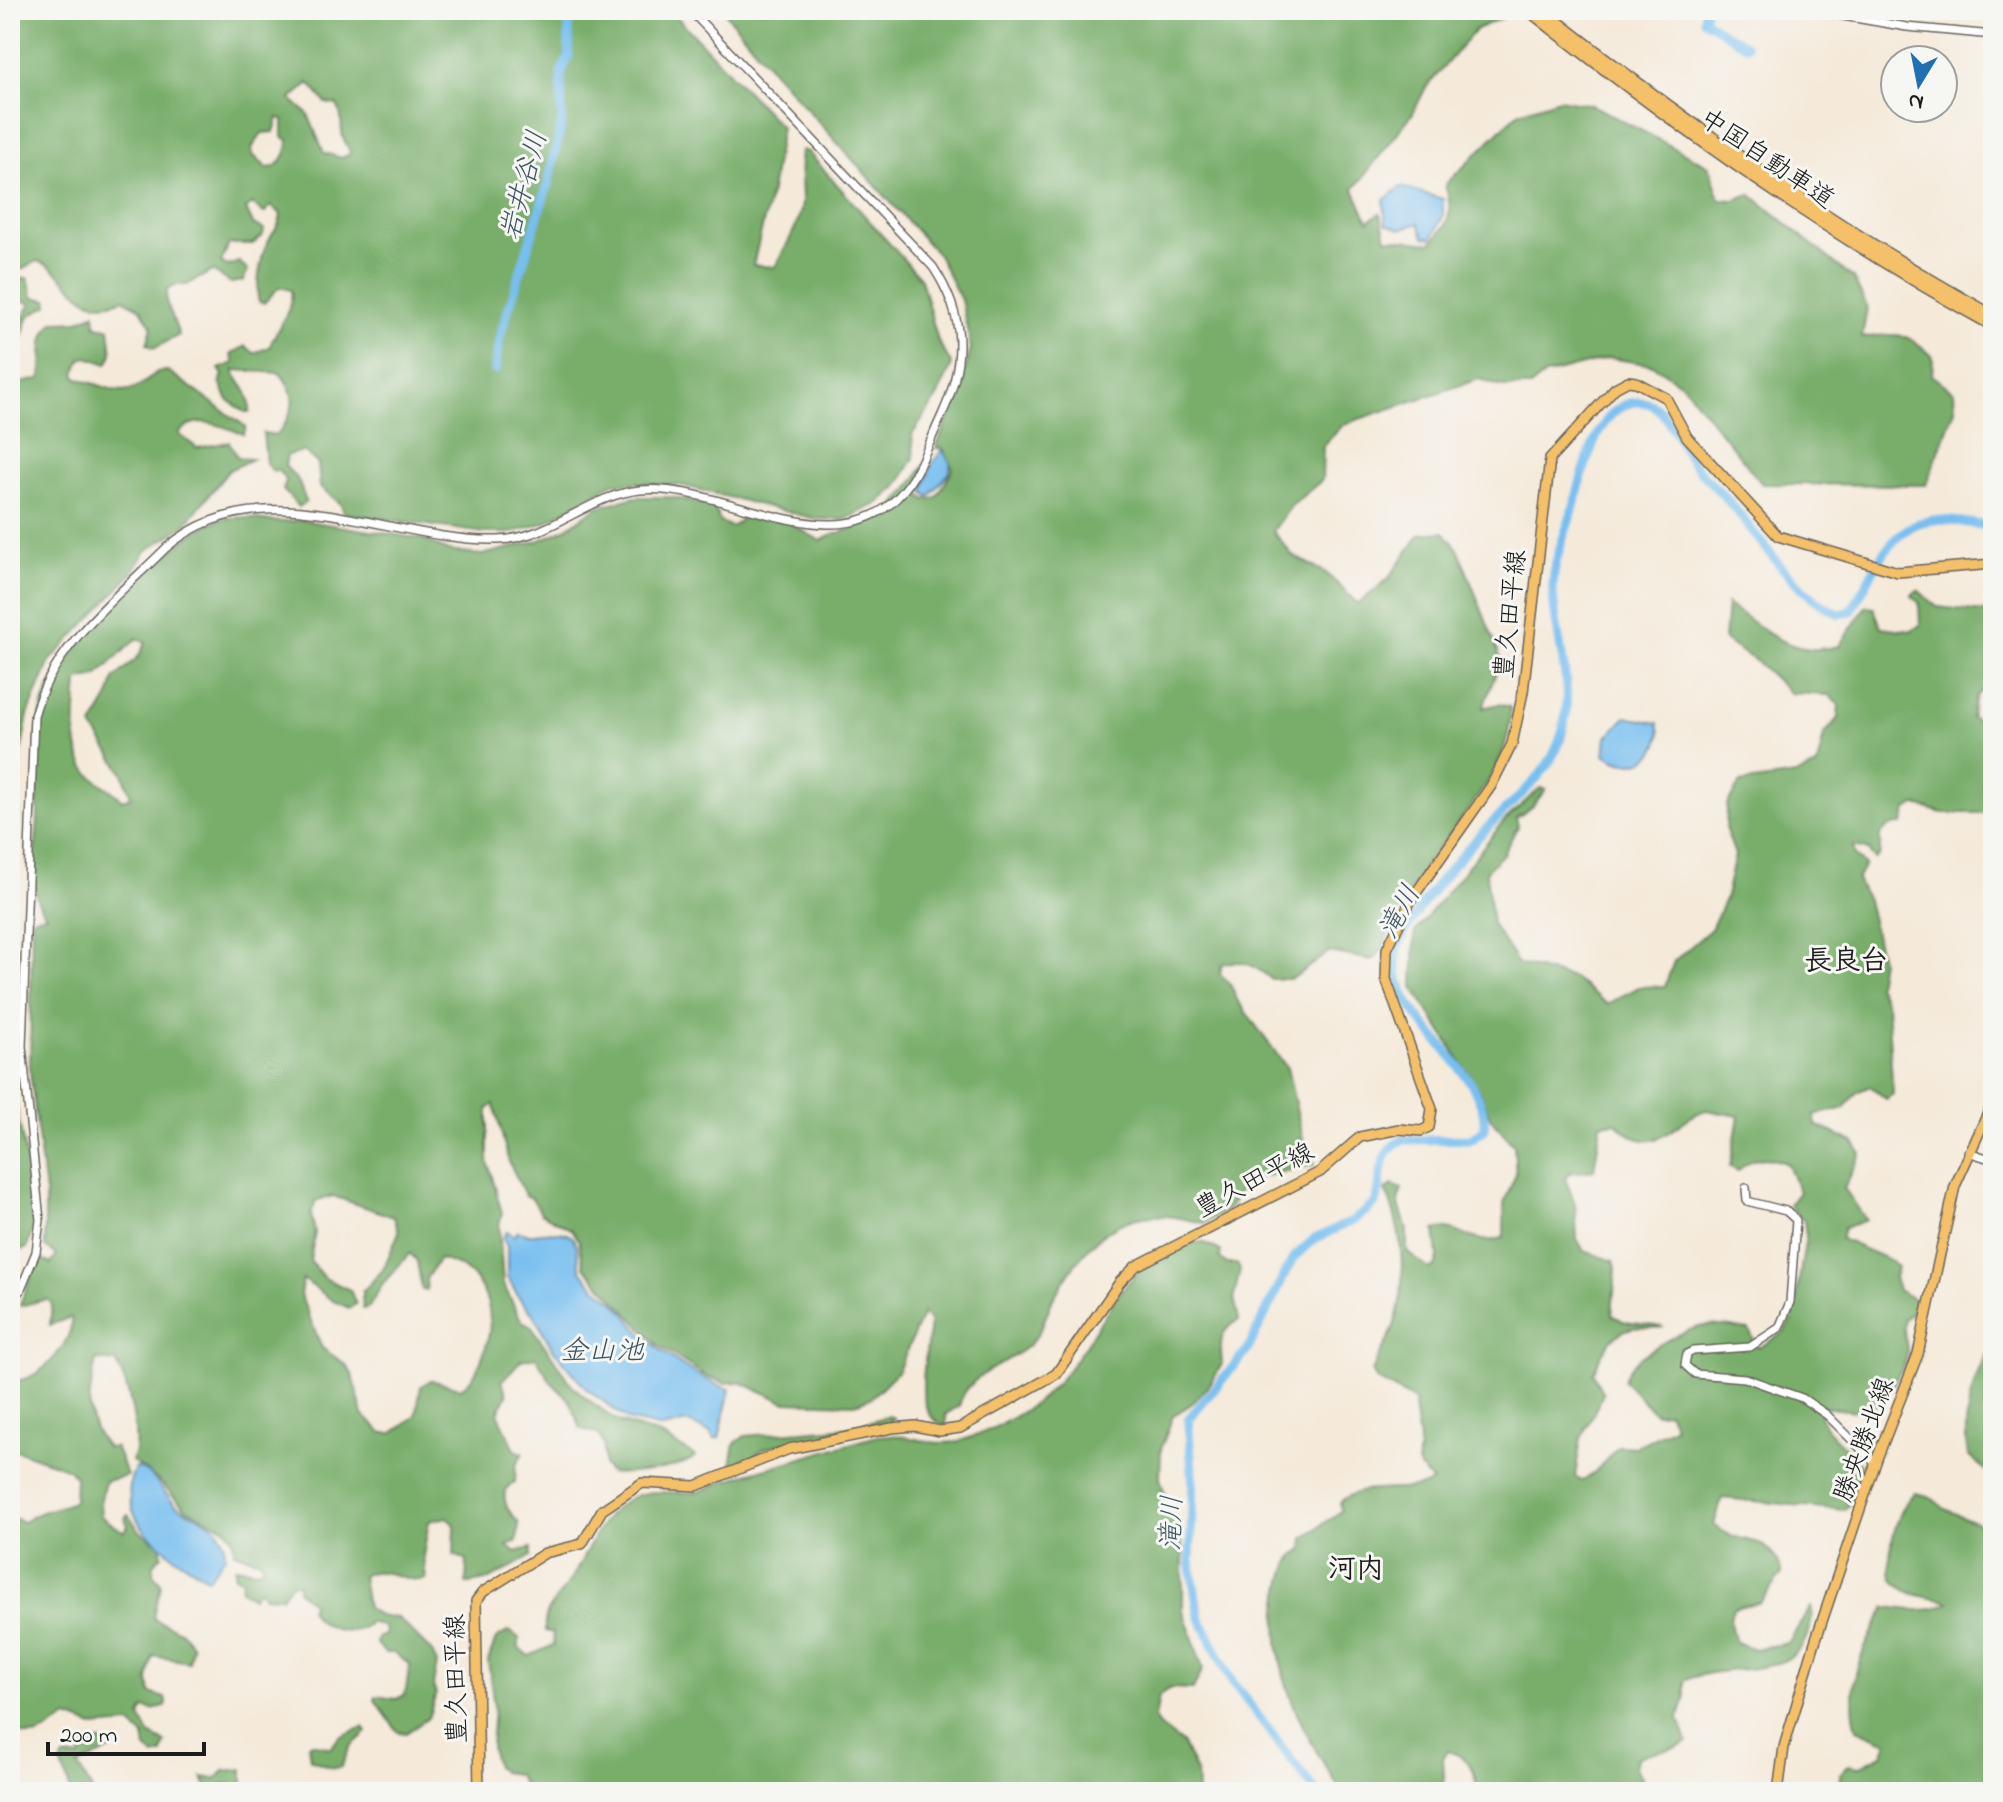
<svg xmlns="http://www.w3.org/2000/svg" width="2003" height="1802" viewBox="0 0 2003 1802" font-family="'Indie Flower','Klee One',sans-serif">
	<rect width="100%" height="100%" fill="#f6f6f2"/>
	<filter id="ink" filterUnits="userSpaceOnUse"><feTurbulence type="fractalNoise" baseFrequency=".0125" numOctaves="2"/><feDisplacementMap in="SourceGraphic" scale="16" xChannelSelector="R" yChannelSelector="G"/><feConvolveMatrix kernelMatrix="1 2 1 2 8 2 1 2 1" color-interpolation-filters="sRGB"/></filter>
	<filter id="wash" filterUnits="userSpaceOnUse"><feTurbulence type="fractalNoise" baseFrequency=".006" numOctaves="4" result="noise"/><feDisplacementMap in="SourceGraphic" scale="32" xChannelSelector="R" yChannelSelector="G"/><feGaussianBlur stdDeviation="1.8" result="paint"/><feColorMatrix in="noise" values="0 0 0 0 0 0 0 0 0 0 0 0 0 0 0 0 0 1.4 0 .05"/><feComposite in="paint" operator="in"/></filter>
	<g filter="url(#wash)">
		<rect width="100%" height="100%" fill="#f5eada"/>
		<!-- forest -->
		<g fill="#78ad6b" stroke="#4a6444" stroke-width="2" fill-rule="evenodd">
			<path d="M10,10h660l111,117 -10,64 -18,74 22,2c9,-18 27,-46 27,-66 0,-18 -3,-33 -1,-51l7,2 113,127 17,62 14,24 -15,32 -25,38 2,23 -18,30 -19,16 -33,16 -28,-1 -136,-34 -42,-2h-25l-67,39 -34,11h-27l-141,-20 -3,-9 -21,-17 -2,-23 -14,-13 -17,4 -2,11 13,14 8,22 -7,5 -16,-17 3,-9 -8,-11 -5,1 -7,-8 -3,-30 14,2c17,-23 23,-38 3,-62l-46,-3c4,15 17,17 16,42h-5l-18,-13 -7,-17 3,-7 -4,-6 15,-6 -3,-8 14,-9 9,7 16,-6c5,-19 25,-37 21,-57l-12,-3 -15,16 -5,-1c-4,-11 2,-47 8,-58 5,-12 13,-16 14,-30l-10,-8 -7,7 -12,-9 -6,5 7,15 11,5 -1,6 -10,9h-24l-8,18 7,4 11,-4 9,8 -5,11 -12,2 -19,-12 -25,14h-12l-8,4 -1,12 13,34 -24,13 -8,-4 5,-17 -12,-19 -17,-9c-47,20 -51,-28 -86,-38l-22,12 -3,-7 5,-9 -7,-5zM309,83l17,20 11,2c8,12 1,25 8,37 2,4 5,7 5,12l-8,4 -18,-5 -16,-39 -17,-15zM278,118l5,1v18l5,3c0,12 -7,28 -21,28l-14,-13 -1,-7 10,-15 12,-1z"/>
			<path d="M723,10h781v7l-28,12 -51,60 -12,24 -59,76 14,32 12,-8 6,25 45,5c19,-20 23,-31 14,-58l74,-73 40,-13 33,6 117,61 11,33 14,1 16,-6 103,84 14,29 -5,31c37,-5 45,-7 71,19l-1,18 22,17 1,17 -29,76 -164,-1 -79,-99 -30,-20 -44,-7 -64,17 -15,12h-28l-23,-8 -135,45 -21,22 -1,34 -30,25 -19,26 20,25 32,16 33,32 30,-25 32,-45 24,-2 14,17 43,110 -18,49 16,-4 11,3c4,60 -50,110 -83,156 -19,27 -33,58 -46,88l-9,9 -43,-8 -37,27h-21c-16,-13 -27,-21 -49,-15l-2,10 10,9 7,17 50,68 17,75v14l10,5 -1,3 -67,15 -18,30 -23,13c-14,-2 -28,-7 -42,-7 -55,-3 -86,40 -110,83 -7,15 -11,32 -22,44 -21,21 -65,30 -72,63l-13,8v12c-38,-10 -18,-74 -16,-104l-7,-9 -25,58 -27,27 -16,6 -70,-2 -45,-20 -15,1 -18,-6 -50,-33 -73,-77 -5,-26 -7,-11 -31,-17 -9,-15 -7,-3 -16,-33 -15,-58 -6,5v53l14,51 -3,13 4,58 18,36 10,6 41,59 18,16 29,21 41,13 35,21c-11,13 -68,19 -85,17l-6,-7v-21l-5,-11 -18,-5 -11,-28 -19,-19 -15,-25 -15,3 -19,21 5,14 -9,18 17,37 8,3 -7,12 -1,17c-20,10 -7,30 4,41l-2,18 -10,5 8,6 16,-4v8l-41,23 -24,5 1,-24 -13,-5 1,-30 -8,-8 -18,4 -6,35 3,23c-19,6 -42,-16 -64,-3l5,32 13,8 18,2 34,34 5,12 -4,21 3,9 -8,24 -22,15 -8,-1 -23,-32 1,-4 20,3 9,-4 5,-30 -16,-12h-9l-9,-9 1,-6 8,-3 -1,-8 -14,-5c-15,18 -52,6 -60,-12l2,-8 -14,-11v-8h-7l-10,14 -16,-1 -7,-6 -5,7 -12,-7 1,-10 -8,-4 1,-9 22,3 6,-3 -3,-7 -26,-8 -1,-13 -7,-11 -40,-19 -25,-26 -29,-22c10,-22 -4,-78 -16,-99l-20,-2c-7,34 -14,59 11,88l8,-1 12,29 -22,5 -5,22 1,13 23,16 4,-6 -3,-8 3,-3 13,17 19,13 2,10 -8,9 -1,10 8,9c0,13 -9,24 -7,36l28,13 10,14 -3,16 -36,-6 -5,23 2,14 15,5 2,7 -14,5 -9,-2 -4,8 9,18 16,8 -3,12 -7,2 -9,-7 -2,-13 -14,-12 -37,3 -25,-10c-26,15 -27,27 -58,12v-216l2,5 12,4c16,-14 33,-11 50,-21l1,-23 -6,-9 -59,-21v-69c24,9 66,-37 61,-62l-21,8 2,-21 -5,-5 -27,7c1,-7 16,-40 21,-47l10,5 6,-9 -12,-8v-54l-15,-122 2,-153 14,-3c-22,-25 -8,-71 -8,-101 -1,-40 -6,-83 9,-121 18,-43 125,-156 169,-172 29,-10 56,6 84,-1l122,19 26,12 34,4 56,-14 27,-12 33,-22 37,-10h37l42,9 6,16 12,5 15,-13 42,9 32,18c11,-8 19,-8 30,-12 36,-11 53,-30 72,-62l2,14 -6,13 7,6 11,-3 16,-28 -10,-21h-7l25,-61 10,-39 -10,-48 -23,-45 -165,-184zM137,638l9,5 -8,14 -24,22 -5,18 -17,29 31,47 8,24 -9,3c-10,-11 -26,-18 -34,-28 -19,-23 -11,-65 -10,-92l19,-4zM333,1196l61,21 5,15 -16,38 -21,22 1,17 6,-2 14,-24 27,-30 7,8 5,29 5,1 -1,-12 13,-20c48,11 61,55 43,99 -4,12 -10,24 -22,30l-29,-8 -10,6 -5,30 -23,17h-11l-19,-18 -11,-41 -7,-10 -23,-16 -22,-54 3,-15 30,22 16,7 7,-4 -6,-14 -26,-12 -14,-17 5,-29 -4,-18 5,-13z"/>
			<path d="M21,278h7l5,19 15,3v5l-19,11 -11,32 -7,1 -1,-13 21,-32 -21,-10v-8z"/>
			<path d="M95,313l1,13 13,2 3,26 -5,10 -20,-7 -6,2 -6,15 2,4c40,12 48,24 80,-6l11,-1 78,56 -2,7c-20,-6 -48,-23 -65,0l18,14 32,-6 9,16 14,1 -23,11 -45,56 -38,25 -16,25 -80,85 -22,54 -8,42 -3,114 -7,14v-500l30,-6c7,-21 -5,-36 13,-57l25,-1z"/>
			<path d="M1918,590l19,17 56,6v66l-17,17 -5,21 8,4 14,-2v87l-8,7h-42l-27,-8 -9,5 -4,14 -15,3 -8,8v19l-5,5 -9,-10 -13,-3 2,10 10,9 -8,15 10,20 14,59 -4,26 10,20 6,89 -7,5 -16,-13 -13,6 -12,16 -31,7 2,10 38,17 7,12 -17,34 22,32 -22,8 -3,11 51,22 5,6 -3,11 4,12 18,10 2,7 -14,12c-2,14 4,24 3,37 -1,9 -7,15 -11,23 -16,36 -35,34 -72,28l-4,9 6,12 34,36c1,18 -2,34 -16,46l-122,-12 -8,27c28,24 56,5 68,49l-22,28 -26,6c-7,9 -3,24 2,34l18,7 34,-6 23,-36c3,9 -1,16 -3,25 -13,51 -87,29 -123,49v17l-6,20 8,24c-15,10 -33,7 -50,16l-2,10 14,20 28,4h-200c-2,-23 -6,-34 -29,-41l-5,7 2,34h-103c-42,-62 -78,-130 -60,-207 3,-14 7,-29 21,-35l1,-12 37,-27 -1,-8c17,-23 74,-6 93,-22 -26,-20 -10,-23 -15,-48 -2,-12 -4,-20 -4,-33l-37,-20 -5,-8c6,-15 16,-30 22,-46 14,-39 9,-100 -9,-136l8,-5 9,4 -4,12 9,29v22l22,17 6,-2 3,-10 -3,-27c23,-7 43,20 69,7v-34l12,-29 -2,-29 -23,-26 -11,-27 -67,-105 2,-55 89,-111 36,-33 6,1 -14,18 -16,11 2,8 -15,28 -17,17 6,53 26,40 55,14 34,26 32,-17 26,-1 9,-25 37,-32 15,-32 9,-42 -9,-25 1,-25 13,-22 56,-8 21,-9 7,-31 14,-17 1,-13 -10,-10 -39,-2 -33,-31 -33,-22 3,-36c37,25 64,55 112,42l27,-40 8,2 7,19 31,4 8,-6 -1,-22 -8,-8zM1706,1110l33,6 -9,51 8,4c14,-16 31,-15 50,-7l11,28 -10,13 15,16 2,15 -10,64 -4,19 -9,14 -25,15 -9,-18c-14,-2 -30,-6 -44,-4 -23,3 -78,32 -81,55l31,32 13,-1 7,14 -39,21 -17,-1c-12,11 -23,29 -37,35l-7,-4 6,-39 22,-44 -10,-21c9,-20 16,-40 40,-45 10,-2 21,2 31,-1l-39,-5 -13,-7 4,-47 -2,-7 -30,-10 -7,-12 -2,-36 -10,-24 4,-6 25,-3 7,-46 15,-2c39,44 58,-4 90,-12z"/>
			<path d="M10,1038l3,50 19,104 2,33 -7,23 -17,6z"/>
			<path d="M1202,1242l19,9 -1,7 7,6h10l3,6 -6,27 5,23c-21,10 -19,24 -17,44 -12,22 -26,40 -49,51l-12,34 -1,29 23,72v60l20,59 -10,20 -23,-1 -11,8 -4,22 3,7 24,18 15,31 1,18h-671l-10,-18 -15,-2 -6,-5 -5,-20 3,-40 -6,-46 8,-22 13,-8 10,7v11l10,7 25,-11 -1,-12 -8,-2c-2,-25 15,-33 27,-53 22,-36 35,-86 86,-86 31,0 36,5 65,-11l154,-45c37,-5 55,17 95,1 30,-11 65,-31 86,-55 44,-48 69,-136 144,-140z"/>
			<path d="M1993,1344v132l-25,-20c-7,-37 4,-80 25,-112z"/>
			<path d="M888,1416l6,2 -5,6 -72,16 -26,1 -28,8 -17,13 -15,4 4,-23 10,-7 105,-9z"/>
			<path d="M1915,1493l14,3 16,13 48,21v262h-154l1,-17 9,-10 10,2 23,-12 5,-13 -30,-13c-13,-46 7,-83 29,-122 21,2 45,8 63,-5 -19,-6 -38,-4 -53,-19 -15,-14 1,-79 19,-90z"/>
			<path d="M364,1727l3,5 -17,15 -9,20 -8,1 -23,-9 -2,-14 4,-2 19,5 8,-11z"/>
			<path d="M84,1742h19l11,6 -36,18 15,26h-22l-10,-29 3,-5 16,-1z"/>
			<path d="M243,1769v22l-8,-7h-11l-5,8h-9l-8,-15 14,2 8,-8z"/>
		</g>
		<!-- water -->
		<g fill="#78bff0" stroke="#4a6e86" stroke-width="2">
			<path d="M1401,187l42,12v17l-11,22 -8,-1 -5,-14 -19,6 -14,-5 -2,-24z"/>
			<path d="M942,450l8,12v10l-21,25 -6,-6 9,-27z"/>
			<path d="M1626,717l32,6c10,34 -27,52 -53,31l2,-17z"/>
			<path d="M507,1231l7,5 4,-5c16,9 37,-6 54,6 9,8 3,25 10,35 10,14 23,22 36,33 9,9 15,20 24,29 20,19 62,48 88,55l-11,49 -5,1 -4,-7 -24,-10 -23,6 -35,-8 -41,-31 -35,-41 -18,-33 -15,-17 -12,-21v-31l-4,-8z"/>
			<path d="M135,1468c19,2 28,26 41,37 13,11 34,12 43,27 5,7 6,16 6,24l-17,23c-39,-26 -97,-58 -73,-111z"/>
		</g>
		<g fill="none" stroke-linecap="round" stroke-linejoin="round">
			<!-- river -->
			<g stroke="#78bff0" stroke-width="9">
				<path d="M1705,10l-1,10 42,26"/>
				<path d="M495,370l5,-34 48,-152 14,-63 -1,-48 8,-17v-46"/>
				<path d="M1316,1792l-85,-112 -32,-64 -9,-55 3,-78 -5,-64 59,-68 46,-93 21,-19 39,-18 23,-18c7,-21 0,-51 26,-63l69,-1 13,-9c8,-57 -89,-109 -88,-168 1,-20 14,-39 25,-55 21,-31 47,-60 74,-87 30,-31 60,-50 69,-95 9,-44 -9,-88 -11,-132 -1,-33 12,-57 21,-87 9,-32 25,-114 73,-103 20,4 33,44 46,60 11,14 25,26 37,40 32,37 63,90 109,111l12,-3c21,-33 39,-91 86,-91 19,0 37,5 56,6"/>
			</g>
		</g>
	</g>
	<g filter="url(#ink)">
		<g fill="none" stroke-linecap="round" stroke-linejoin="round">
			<!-- minor casing -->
			<g stroke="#68645e" stroke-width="10">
				<g id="minor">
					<path d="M1809,10l98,17 86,8"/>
					<path d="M1968,1152l25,8"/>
					<path d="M1746,1188l1,13 39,10 10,9 -6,82 -11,26 -29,19 -57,4 -6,3 -2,11 10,9 50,4 57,20 25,17 49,49"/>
					<path d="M10,1303l10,-12 16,-39 4,-32 -18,-174 12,-330c18,-70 83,-119 132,-168 95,-83 223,-5 332,-8 54,-2 90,-45 142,-50 81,-9 200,81 264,0 17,-21 26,-50 38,-75 24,-54 24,-98 -9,-148l-243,-257"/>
				</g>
			</g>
			<!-- major casing -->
			<g stroke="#68645e" stroke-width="12">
				<g id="major">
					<path d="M479,1792l-3,-191 7,-9 62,-39 37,-9 20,-34 40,-27 54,3 93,-37 103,-21 23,-2 25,5 20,-3 96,-54 64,-92 16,-16 184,-94 40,-35 39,-8 22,2 8,-4 3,-18 -46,-130 1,-30 24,-49 80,-114 21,-42 11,-52 27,-233 65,-71 13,-7 8,1 30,16 21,39 91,99 120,36 95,-8"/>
					<path d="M1778,1792l6,-45 31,-105 63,-186 40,-102 37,-168 38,-84"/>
				</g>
			</g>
			<!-- highway casing -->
			<g stroke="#68645e" stroke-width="14">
				<g id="highway">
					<path d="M1529,10c146,116 300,225 464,315"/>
					<path d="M1542,10c142,112 292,218 451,306"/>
				</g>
			</g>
			<!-- minor -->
			<use href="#minor" stroke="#fff" stroke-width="7"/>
			<!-- major -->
			<use href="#major" stroke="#f4c16a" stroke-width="9"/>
			<!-- highway -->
			<use href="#highway" stroke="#f4c16a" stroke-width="11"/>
		</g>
	</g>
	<g text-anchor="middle" stroke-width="6" stroke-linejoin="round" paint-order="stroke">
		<!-- street labels -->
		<g font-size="26" fill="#1c1c1c" stroke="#f6f6f2">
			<text transform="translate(1768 158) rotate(34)" y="9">中国自動車道</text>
			<text transform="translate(1509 614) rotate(-84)" y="9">豊久田平線</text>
			<text transform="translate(1254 1179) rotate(-28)" y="9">豊久田平線</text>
			<text transform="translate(1863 1439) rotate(-70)" y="9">勝央勝北線</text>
			<text transform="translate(455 1679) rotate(-91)" y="9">豊久田平線</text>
		</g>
		<!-- water labels -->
		<g font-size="28" font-style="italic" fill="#3c5566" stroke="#f6f6f2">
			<text transform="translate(522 185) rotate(-75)" y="10">岩井谷川</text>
			<text transform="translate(1398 911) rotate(-61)" y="10">滝川</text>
			<text x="602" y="1359">金山池</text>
			<text transform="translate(1170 1523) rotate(-88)" y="10">滝川</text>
		</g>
		<!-- neighbourhood labels -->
		<g font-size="28" font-weight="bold" fill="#1c1c1c" stroke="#f6f6f2">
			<text x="1846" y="969">長良台</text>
			<text x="1356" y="1577">河内</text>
		</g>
	</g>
	<!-- margin -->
	<rect width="2003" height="1802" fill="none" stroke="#f6f6f2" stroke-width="40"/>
	<!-- north arrow -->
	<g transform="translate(1919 84) rotate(190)"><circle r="38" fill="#f6f6f2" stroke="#9f9f9c" stroke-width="2"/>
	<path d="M0-6L14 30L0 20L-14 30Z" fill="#1f6fb2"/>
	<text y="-12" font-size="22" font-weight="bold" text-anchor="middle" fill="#1c1c1c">N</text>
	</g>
	<!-- scale -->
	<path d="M48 1742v12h156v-12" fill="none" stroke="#1c1c1c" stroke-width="4"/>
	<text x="60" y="1742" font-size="24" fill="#1c1c1c" stroke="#f6f6f2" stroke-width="6" paint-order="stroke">200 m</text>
</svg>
